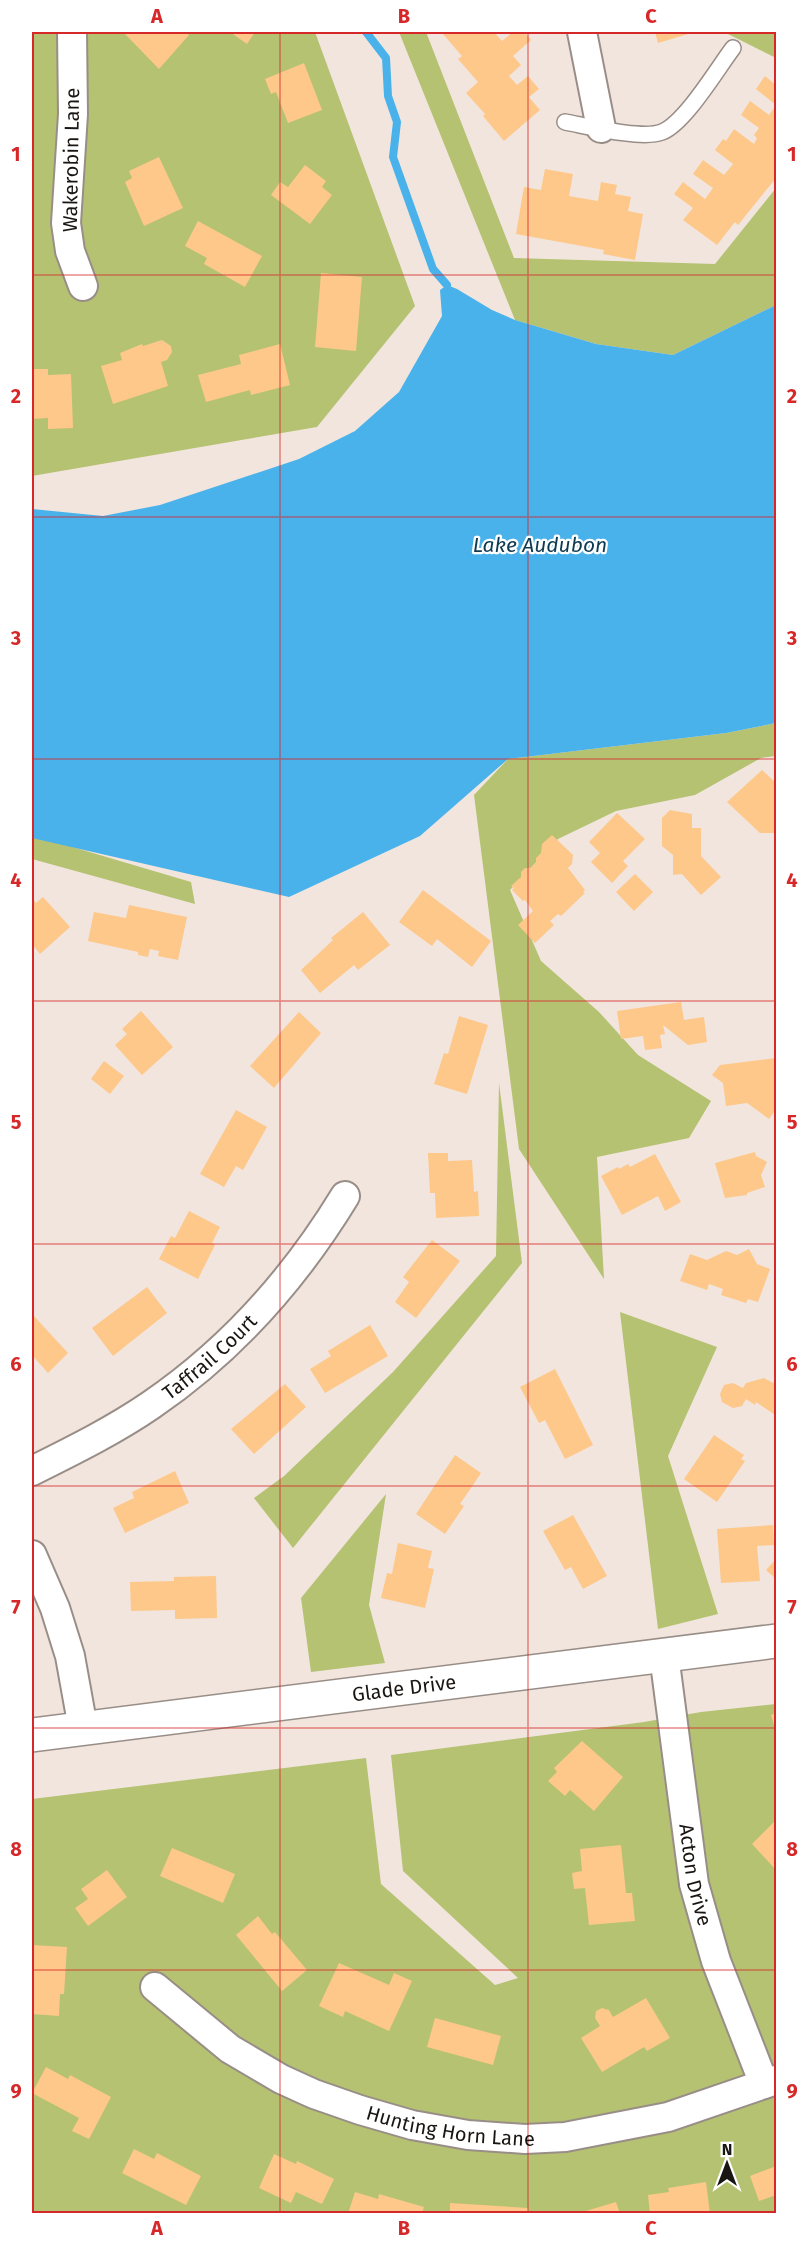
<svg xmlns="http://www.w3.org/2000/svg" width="808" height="2245" viewBox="0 0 808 2245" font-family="'Fira Sans',sans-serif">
	<rect width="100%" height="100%" fill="#f2e5de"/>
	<!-- green -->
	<g fill="#b5c272">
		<path d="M32,32h283l100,274 -98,121 -285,49z"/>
		<path d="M399,32h27l88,226 201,6 61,-76v117l-103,50 -77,-11 -81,-24z"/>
		<path d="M726,32h50v26l-50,-25z"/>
		<path d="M776,723v33l-15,2 -66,37 -79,16 -58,28 -48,51 31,71 58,51 39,43 73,46 -22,37 -92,19 7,122 -85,-130 -45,-354 34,-36 218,-26z"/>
		<path d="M32,835l159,47 4,22 -163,-45z"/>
		<path d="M499,1083l23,180 -229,285 -39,-50 30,-22 109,-104 103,-116z"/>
		<path d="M620,1312l97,35 -49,109 50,158 -60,15z"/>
		<path d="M386,1494l-17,111 16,58 -74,9 -10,-74z"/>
		<path d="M776,1704v509h-744v-414l334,-41 15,126 114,101 23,-7 -115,-107 -12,-116 253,-33 57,-10z"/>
	</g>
	<!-- water -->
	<path fill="#49b2eb" d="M447,285l10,4 35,21 23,10 81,24 77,11 103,-50v418l-50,10 -218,26 -88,77 -131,61 -257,-59v-329l71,7 57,-11 139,-46 56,-28 44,-39 43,-76 -2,-26z"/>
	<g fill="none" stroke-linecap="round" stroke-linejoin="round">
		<!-- stream -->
		<path stroke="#49b2eb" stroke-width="8" d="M366,32l20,26 2,38 9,26 -4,35 40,112 14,16"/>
	</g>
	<!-- building -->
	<g fill="#fdc889">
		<path d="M127,32h57l5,3 -30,34 -34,-35z"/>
		<path d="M223,32h32l-8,12 -17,-12 -2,2z"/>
		<path d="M444,32h50l8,9 11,-9h11l7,8 -18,16 8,9 -12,11 8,9 11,-9 11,13 -10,8 11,13 -36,31 -21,-25 2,-2 -19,-21 12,-11 -20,-23 4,-3 -20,-23z"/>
		<path d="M655,32h40l-37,11z"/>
		<path d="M304,63l18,47 -34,13 -12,-31 -5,2 -6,-15z"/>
		<path d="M765,76l11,9v20l-20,-16z"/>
		<path d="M750,101l19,14 7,-10v73l-38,47 -3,-3 -18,23 -34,-25 10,-12 -19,-14 9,-12 22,17 8,-11 -20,-14 10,-14 21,15 9,-11 -18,-14 8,-11 3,2 8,-12 20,15 3,-6 -3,-3 5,-7 -18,-13z"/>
		<path d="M159,157l24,51 -39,18 -19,-44 7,-4 -3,-7z"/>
		<path d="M305,165l21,16 -4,6 10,8 -22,29 -39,-29 9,-13 8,5z"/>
		<path d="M545,169l28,5 -4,22 29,5 3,-19 16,3 -2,9 16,3 -3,14 15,3 -8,46 -32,-6 1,-4 -88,-16 8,-47 17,3z"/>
		<path d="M198,221l64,35 -17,31 -41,-23 3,-6 -22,-12z"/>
		<path d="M321,273l41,4 -6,74 -41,-4z"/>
		<path d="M162,340l9,6 1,6 -5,8 -6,2 7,24 -55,18 -12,-38 21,-6 -2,-7 22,-9 1,2z"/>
		<path d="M280,344l10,41 -39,10 -1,-5 -44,12 -8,-27 43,-11 -2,-9z"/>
		<path d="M32,369h16v6l23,-1 2,54 -25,1v-11l-16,1z"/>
		<path d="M762,770l14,13v50h-16l-33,-31z"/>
		<path d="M670,810l22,4v14h9v28l20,21 -20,18 -19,-21 -9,1v-20l-11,-9v-28z"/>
		<path d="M617,813l28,26 -22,22 5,5 -16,17 -21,-21 9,-9 -11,-11z"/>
		<path d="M552,835l21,20 -1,9 -4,4 17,22 -2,2 2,1 -24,23 -3,-2 -8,7 4,4 -19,18 -17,-18 15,-14 -8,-11 -2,1 -11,-11 2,-2 -3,-2 10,-9v-5l4,-4h5l6,-5v-5l5,-5 1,-9z"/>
		<path d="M635,874l18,18 -19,19 -18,-19z"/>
		<path d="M423,890l68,51 -19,26 -35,-28 -5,7 -33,-24z"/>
		<path d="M43,897l27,30 -30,27 -8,-10v-46l4,5z"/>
		<path d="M129,905l58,12 -9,43 -20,-4 1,-5 -9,-2 -2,8 -10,-2v-3l-50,-11 6,-29 32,6z"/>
		<path d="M363,912l27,33 -32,25 -4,-5 -34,28 -19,-23 32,-30 -2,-2z"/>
		<path d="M681,1002l3,18 20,-3 3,25 -19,3 -25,-20 2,9 -5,1 2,13 -17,2 -2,-14 -22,3 -4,-28z"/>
		<path d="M141,1011l32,36 -31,28 -27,-30 12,-11 -5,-5z"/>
		<path d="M299,1012l22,21 -47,55 -24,-22z"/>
		<path d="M459,1016l29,9 -21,69 -33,-10 10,-31 4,1z"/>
		<path d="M776,1058v51l-7,10 -22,-16 -21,3 -3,-23 -11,-8 8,-10z"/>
		<path d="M104,1061l20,15 -14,18 -19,-15z"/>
		<rect x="32" y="1089" width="2" height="41"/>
		<path d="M236,1110l31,17 -24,43 -7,-4 -12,21 -24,-13z"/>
		<path d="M755,1152l1,4 11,6 -6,13 4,12 -18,6v2l-22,3 -10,-35z"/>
		<path d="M428,1153h20v8l24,-1 2,32 4,-1 1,25 -43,2 -1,-25h-5z"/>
		<path d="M655,1154l26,48 -16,9 -7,-15 -36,19 -21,-39 17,-9 1,2 9,-5 2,3z"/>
		<path d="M189,1211l31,16 -8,16 3,2 -17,34 -39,-20 12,-23 4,2z"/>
		<path d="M432,1240l28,21 -44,57 -21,-16 14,-20 -6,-5z"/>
		<path d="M749,1249l8,15 13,5 -12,33 -10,-3 -2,4 -25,-8 2,-6 -14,-5 -2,6 -27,-9 10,-27 17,6 19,-9 11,4z"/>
		<path d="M147,1287l20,26 -54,43 -21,-28z"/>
		<path d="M32,1314l36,39 -20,20 -16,-18z"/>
		<path d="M370,1325l18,31 -63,37 -15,-24 21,-13 -3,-5z"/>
		<path d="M555,1369l38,76 -28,14 -20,-39 -6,3 -19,-36z"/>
		<path d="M776,1377l-1,38 -19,-13 -1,3 -9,-6 -4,7 -9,2 -11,-6 -2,-8 4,-9 9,-2 10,5 3,-5 18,-5 9,5z"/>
		<path d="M285,1384l21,23 -52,47 -23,-25z"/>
		<path d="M714,1435l30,20 -3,4 4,2 -28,41 -33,-23z"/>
		<path d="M455,1455l26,18 -21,31 4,2 -19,28 -29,-20z"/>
		<path d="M175,1471l14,32 -64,30 -12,-25 21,-10 -2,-6z"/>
		<path d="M573,1515l34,61 -24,13 -12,-22 -6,3 -22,-39z"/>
		<path d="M773,1525l1,20 -17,1 3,35 -39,2 -4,-54z"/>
		<path d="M398,1543l34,8 -4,17 6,1 -9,39 -44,-10 6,-25 5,1z"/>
		<path d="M776,1559v20l-10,-9z"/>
		<path d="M216,1576l1,42 -42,1v-9l-44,1 -1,-29 44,-1v-4z"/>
		<path d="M776,1713v19l-5,-17z"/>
		<path d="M582,1741l41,36 -29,34 -24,-21 -5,6 -17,-15 9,-9 -3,-4z"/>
		<path d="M776,1820v50l-24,-26z"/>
		<path d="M621,1845l5,48h6l3,28 -46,4 -4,-37 -11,1 -2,-16 10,-2 -2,-22z"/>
		<path d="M172,1848l63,26 -12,29 -63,-27z"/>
		<path d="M107,1870l20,27 -39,29 -13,-18 13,-9 -7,-10z"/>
		<path d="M258,1916l14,18 3,-2 32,38 -25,21 -46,-56z"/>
		<path d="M32,1945l35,2 -3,47h-4l-1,22 -27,-2 2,-35h-2z"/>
		<path d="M339,1963l50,22 5,-12 18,8 -23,50 -44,-20 -2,6 -24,-11z"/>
		<path d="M646,1998l24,40 -23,13 -3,-4 -42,25 -21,-34 19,-12 -5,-8 1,-7 6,-3 7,2 4,7z"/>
		<path d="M435,2018l66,18 -8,29 -66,-18z"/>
		<path d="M46,2067l22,12 2,-4 41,22 -22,42 -17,-8 7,-13 -47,-25z"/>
		<path d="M134,2149l20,10 3,-6 44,23 -15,29 -64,-32z"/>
		<path d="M274,2154l22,10 1,-3 37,18 -12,25 -26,-12 -5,11 -32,-15z"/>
		<path d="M776,2166v29l-17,6 -9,-25z"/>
		<path d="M706,2182l4,32h-60l-2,-19 21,-3 -1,-4z"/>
		<path d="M355,2192l23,7 1,-5 45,13 -2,7h-74z"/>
		<path d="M616,2202l4,12h-41v-1z"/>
		<path d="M450,2203l78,5v6h-78z"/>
	</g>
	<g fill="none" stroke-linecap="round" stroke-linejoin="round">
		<!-- lane casing -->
		<g stroke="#998e87" stroke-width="18">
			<path id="lane" d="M565,122c22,4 77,18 97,10 23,-9 55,-63 71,-84"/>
		</g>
		<!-- street casing -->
		<g stroke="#998e87" stroke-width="32">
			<g id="street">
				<path d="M72,32l1,82 -7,109 4,28 13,35"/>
				<path d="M582,32l19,96"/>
				<path id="s1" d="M32,1471c40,-20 81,-40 119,-66 79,-54 144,-127 194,-209"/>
				<path d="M32,1555l23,53 15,48 13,72"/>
				<path id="s2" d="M664,1655l30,229 22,77 48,123"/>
				<path id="s3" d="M155,1987l75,62 51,30 33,15 46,16 52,15 56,10 57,4 40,-2 103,-20 108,-37"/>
			</g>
		</g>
		<!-- secondary casing -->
		<g stroke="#998e87" stroke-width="36">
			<g id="secondary">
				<path id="s4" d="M32,1735l744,-94"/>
			</g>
		</g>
		<!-- lane -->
		<use href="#lane" stroke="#fff" stroke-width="15"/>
		<!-- street -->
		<use href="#street" stroke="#fff" stroke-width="28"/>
		<!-- secondary -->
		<use href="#secondary" stroke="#fff" stroke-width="33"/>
	</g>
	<!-- grid -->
	<path fill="none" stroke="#d62828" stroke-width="1.5" stroke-opacity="0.55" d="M280,32v2182M528,32v2182M32,275h744M32,517h744M32,759h744M32,1001h744M32,1244h744M32,1486h744M32,1728h744M32,1970h744"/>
	<g text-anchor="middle" stroke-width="4.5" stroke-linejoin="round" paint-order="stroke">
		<!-- street labels -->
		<g font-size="20" fill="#191512" stroke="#fff">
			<text transform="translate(71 160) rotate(-89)" y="7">Wakerobin Lane</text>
			<text dy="7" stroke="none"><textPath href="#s1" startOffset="212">Taffrail Court</textPath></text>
			<text dy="7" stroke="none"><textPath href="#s4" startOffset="375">Glade Drive</textPath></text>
			<text dy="7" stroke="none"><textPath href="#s2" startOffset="222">Acton Drive</textPath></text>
			<text dy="7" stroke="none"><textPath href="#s3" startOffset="334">Hunting Horn Lane</textPath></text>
		</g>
		<!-- water labels -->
		<g font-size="21" font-style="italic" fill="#0e3b52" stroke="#fff">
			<text x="540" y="552">Lake Audubon</text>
		</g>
	</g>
	<!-- border -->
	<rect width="808" height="2245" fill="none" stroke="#ffffff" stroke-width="66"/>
	<!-- north arrow -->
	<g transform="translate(727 2164)" stroke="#ffffff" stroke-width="4.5" paint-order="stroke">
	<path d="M0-4.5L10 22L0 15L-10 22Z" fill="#191512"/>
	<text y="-9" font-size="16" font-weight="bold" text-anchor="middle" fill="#191512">N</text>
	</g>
	<rect x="33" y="33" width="742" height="2179" fill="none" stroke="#d62828" stroke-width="2"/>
	<g font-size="20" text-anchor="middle" font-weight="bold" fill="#d62828">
		<text x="157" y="23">A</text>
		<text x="404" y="23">B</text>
		<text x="651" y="23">C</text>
		<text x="16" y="161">1</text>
		<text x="792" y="161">1</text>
		<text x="16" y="403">2</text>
		<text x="792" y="403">2</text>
		<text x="16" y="645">3</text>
		<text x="792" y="645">3</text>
		<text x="16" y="887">4</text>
		<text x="792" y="887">4</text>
		<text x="16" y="1129">5</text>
		<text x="792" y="1129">5</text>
		<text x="16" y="1371">6</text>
		<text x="792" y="1371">6</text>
		<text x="16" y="1614">7</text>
		<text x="792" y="1614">7</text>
		<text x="16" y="1856">8</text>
		<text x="792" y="1856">8</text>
		<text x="16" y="2098">9</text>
		<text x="792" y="2098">9</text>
		<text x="157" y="2235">A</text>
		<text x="404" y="2235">B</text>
		<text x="651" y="2235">C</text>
	</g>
</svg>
